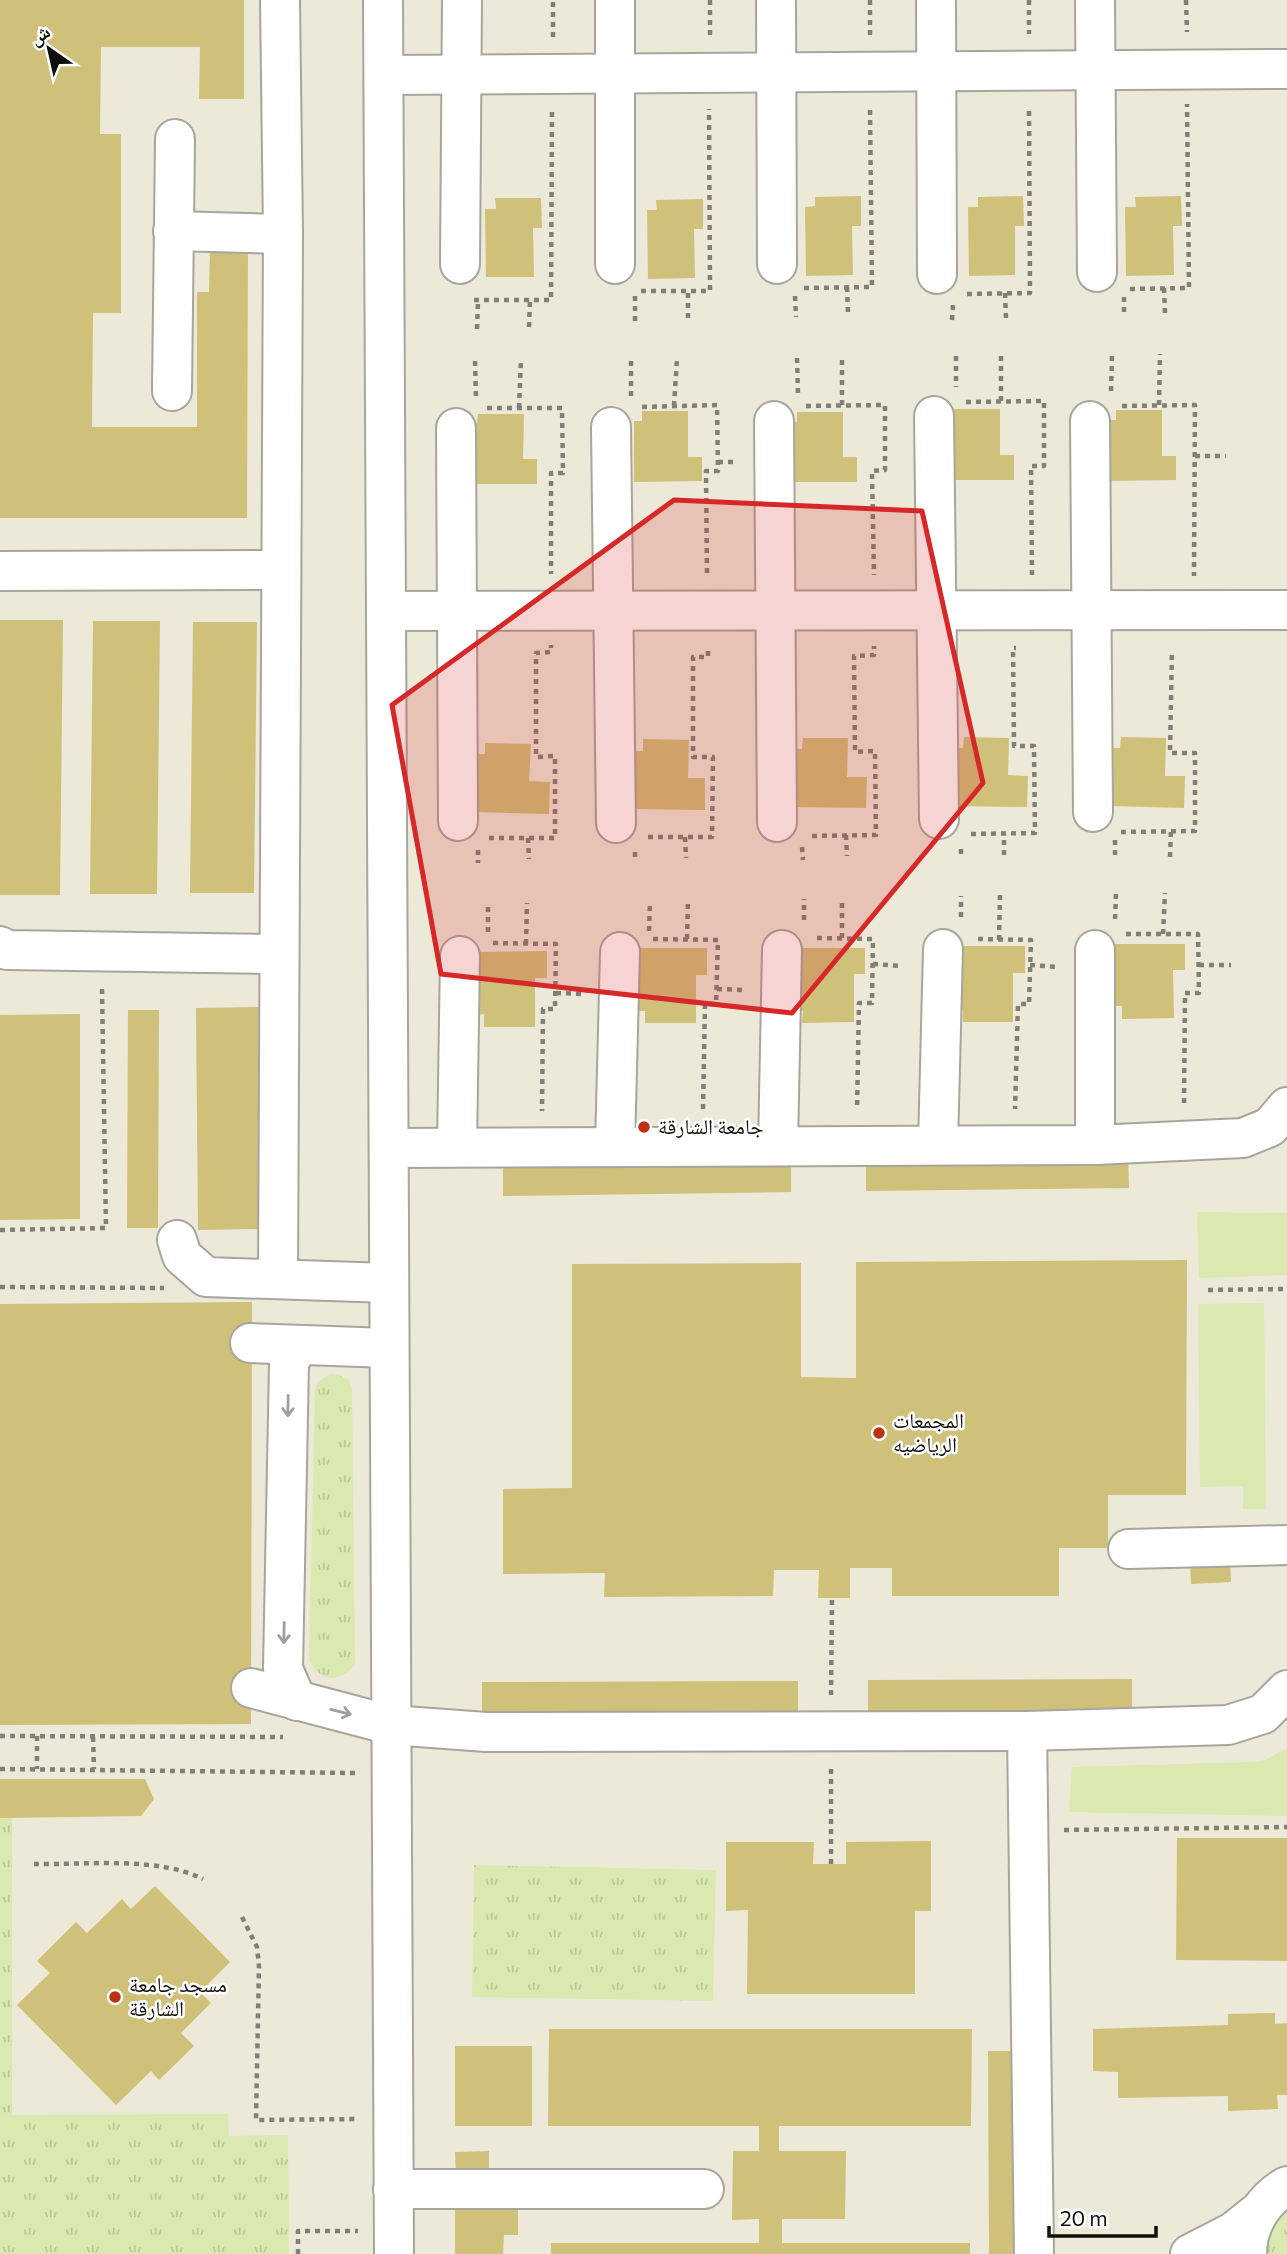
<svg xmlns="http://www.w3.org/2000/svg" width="1287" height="2254" viewBox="0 0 1287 2254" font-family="Commissioner,'Noto Naskh Arabic',sans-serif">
	<defs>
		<pattern id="grass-tufts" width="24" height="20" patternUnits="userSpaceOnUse" patternTransform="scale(1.75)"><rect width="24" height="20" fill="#dae9b0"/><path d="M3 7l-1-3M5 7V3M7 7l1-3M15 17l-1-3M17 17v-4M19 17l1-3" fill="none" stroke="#bac796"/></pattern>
	</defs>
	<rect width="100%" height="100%" fill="#f6f4e9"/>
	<!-- built -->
	<rect fill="#ede9d8" x="0" y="0" width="1287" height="2254"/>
	<!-- grass -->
	<g fill="url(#grass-tufts)">
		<path d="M331,1373l17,6 4,9 3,276c-15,20 -34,18 -46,-3l6,-272 3,-7z"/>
		<path d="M0,1818h12v297l216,-1 1,22 59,-1 1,119h-289z"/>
		<path d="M474,1865l242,5 -3,131 -241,-4z"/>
		<path d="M1287,2190v64h-31z"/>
	</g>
	<!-- garden -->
	<g fill="#dae9b0">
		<path d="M1197,1212l90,1v62l-88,3z"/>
		<path d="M1264,1303l2,206h-23v-23l-43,1 -2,-183z"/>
		<path d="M1287,1748v68l-218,-4 3,-45 180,-5 13,-2z"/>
	</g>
	<!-- building -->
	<g fill="#cfc07a">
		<path d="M0,0h244v99h-45l1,-52h-99l-1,87h21v179h-28l-1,114h105v-135h12l1,-41h38l-1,267h-247z"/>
		<path d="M861,196v30h-9l1,49 -47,1 -1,-69 10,-1v-9z"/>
		<path d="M1023,196l1,30h-9v49l-46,1 -1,-69h10v-10z"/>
		<path d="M1181,196l1,30h-9l1,49 -48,1 -1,-69h11l-1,-10z"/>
		<path d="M495,198h46l1,30h-9l1,49h-48l-1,-68h11z"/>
		<path d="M703,199v30h-9l1,49 -47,1 -1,-69h10l-1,-10z"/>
		<path d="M954,409h46v46h14v25h-68v-61h8z"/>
		<path d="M1116,410h46v46h14v24l-67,1v-61h7z"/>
		<path d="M642,411h46v46h14v24l-68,1v-61h8z"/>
		<path d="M797,412h46v45h14v25h-68l1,-61 7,1z"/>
		<path d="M478,414h46l-1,45h14v25h-67v-61h7z"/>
		<path d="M0,620h63l-3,275h-60z"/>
		<path d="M93,621h67l-3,273h-67z"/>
		<path d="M193,622h64l-3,271h-64z"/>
		<path d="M964,737l45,1 -1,37 20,1 -1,31 -74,-1 1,-58h9z"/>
		<path d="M1121,737l45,1 -1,38h20l-1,32 -74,-2 1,-58h9z"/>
		<path d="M803,738h45l-1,39h20l-1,31 -74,-1 2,-58h8z"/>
		<path d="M643,739l46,1 -1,38h17v32l-72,-1 1,-58h9z"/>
		<path d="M485,743l46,1 -2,37 21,1 -1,32 -75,-2 1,-58h10z"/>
		<path d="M1114,944h71v26h-12l1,48 -52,1v-13h-8z"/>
		<path d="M954,946h71v27h-12v49h-50v-13l-9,1z"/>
		<path d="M636,948h71v27h-11v48h-51v-12h-9z"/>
		<path d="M794,948h71v26h-11v48l-52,1 1,-12 -9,-1z"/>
		<path d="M547,951v27h-12v49h-51v-13l-9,1v-63z"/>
		<path d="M259,1007l3,222 -64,1 -2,-222z"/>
		<path d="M128,1010h31l-1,218h-31z"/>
		<path d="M80,1014v205l-80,1v-205z"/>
		<path d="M1128,1154l1,34 -263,3v-35z"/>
		<path d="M791,1157v35l-288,4v-33z"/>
		<path d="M1187,1260l-1,235h-78v53h-49v48h-167v-28h-42v30h-32l1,-28h-45l-1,26 -169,1 1,-24 -102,1v-85l69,-1v-224l229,-1v114l55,1v-116z"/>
		<path d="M252,1302l-1,422 -251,1v-421z"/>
		<path d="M1230,1560l1,22 -40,2 -1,-22z"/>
		<path d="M1132,1679v33l-264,2v-34z"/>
		<path d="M798,1681v32h-316v-31z"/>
		<path d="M0,1779h145l9,20 -13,17 -141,2z"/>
		<path d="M1177,1838h110v123l-111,-1z"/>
		<path d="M931,1841v70h-16v83h-168l1,-84 -22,1v-69h88l-1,22h33v-22z"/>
		<path d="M155,1886l75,76 -30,30 11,11 -30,30 13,13 -35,34 -8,-9 -35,34 -99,-100 33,-32 -13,-12 39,-39 11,11 35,-34 9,10z"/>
		<path d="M1275,2013v11l12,-1v72h-10l1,14 -50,2v-15l-110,2v-26l-25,-1v-42l135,-4v-11z"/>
		<path d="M549,2029h423l-1,97h-192v25h67l-1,68h-63v24h188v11h-419v-11h208v-24l-27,1 1,-69h26v-25h-211z"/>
		<rect x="455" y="2046" width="77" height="80"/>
		<path d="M988,2051h28l1,203h-28z"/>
		<path d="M489,2151v25l-33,1 -1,-25z"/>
		<path d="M455,2207h63v28h-14l-1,19h-48z"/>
	</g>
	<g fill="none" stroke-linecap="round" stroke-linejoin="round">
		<!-- minor casing -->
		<g stroke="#a7a59c" stroke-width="42">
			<g id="minor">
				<path d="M383,0l11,2254"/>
				<path d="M776,0l1,264"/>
				<path d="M936,0l1,274"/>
				<path d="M1095,0l2,272"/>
				<path d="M384,75l903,-6"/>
				<path d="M173,231l110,3"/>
				<path d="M460,264l2,-264"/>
				<path d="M615,264v-264"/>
				<path d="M172,391l3,-252"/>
				<path d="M934,416l5,403"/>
				<path d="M774,421l3,401"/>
				<path d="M1090,421l3,391"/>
				<path d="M611,427l5,396"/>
				<path d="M456,428l2,393"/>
				<path d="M0,571l279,-1"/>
				<path d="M386,611l901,-1"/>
				<path d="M0,946l7,4 271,4"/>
				<path d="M1095,950v195"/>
				<path d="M938,1145l5,-196"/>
				<path d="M778,1146l4,-196"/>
				<path d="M457,1147l3,-191"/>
				<path d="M615,1147l5,-195"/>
				<path d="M389,1148l706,-3 148,-7 27,-11 17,-20"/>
				<path d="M177,1240l5,16 24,21 183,6"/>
				<path d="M278,1279l5,-1045 -3,-234"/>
				<path d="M250,1343l139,5"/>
				<path d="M1128,1549l159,-4"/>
				<path d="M251,1688l140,37 95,7 541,-1 201,-6 35,-11 24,-24"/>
				<path d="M297,1701l-14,-32 6,-306 7,-14 9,-4"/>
				<path d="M1027,1731l7,523"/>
				<path d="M393,2189h311"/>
				<path d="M1190,2254l43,-22 24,-19"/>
				<path d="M1247,2254c0,-28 15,-54 40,-68"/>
			</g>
		</g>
		<!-- path -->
		<g stroke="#818078" stroke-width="4.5" stroke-dasharray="5 5" stroke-linecap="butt">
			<path d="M710,0v37"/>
			<path d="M870,0v36"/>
			<path d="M1029,0v34"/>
			<path d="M1186,0l1,32"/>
			<path d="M553,37v-37"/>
			<path d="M847,287l1,26"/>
			<path d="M804,288l68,-1 -2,-179"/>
			<path d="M1164,288l1,25"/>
			<path d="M1130,289l59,-1 -2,-184"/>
			<path d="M641,291h69l-1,-182"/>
			<path d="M1005,293l1,25"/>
			<path d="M967,294l63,-1 -1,-187"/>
			<path d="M795,296l1,21"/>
			<path d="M1124,297v19"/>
			<path d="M474,300h77l1,-191"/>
			<path d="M688,318v-27"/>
			<path d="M952,320l1,-15"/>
			<path d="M635,321v-26"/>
			<path d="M529,327l1,-27"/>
			<path d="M477,329l1,-29"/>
			<path d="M956,356v31"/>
			<path d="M797,358l1,37"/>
			<path d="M475,361l1,36"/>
			<path d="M1111,391l1,-36"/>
			<path d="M631,396v-36"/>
			<path d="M1001,401v-45"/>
			<path d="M966,402l78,-1v65h-13l1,109"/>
			<path d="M842,405v-48"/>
			<path d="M1159,405l1,-51"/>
			<path d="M674,406l3,-47"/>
			<path d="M806,406l79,-1v65l-13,1 2,104"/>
			<path d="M1122,406l73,-1 -1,171"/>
			<path d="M642,407l75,-2 1,66h-12l1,104"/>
			<path d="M487,408h75l1,65h-12v101"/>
			<path d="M519,408l2,-48"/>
			<path d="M1195,456h31"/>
			<path d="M718,462h20"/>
			<path d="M1121,832l74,-1v-78h-25l2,-103"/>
			<path d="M971,834l64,-1 -1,-87h-20l-1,-98h3"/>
			<path d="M846,835l1,21"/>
			<path d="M812,836l64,-1 -1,-84 -20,1 -1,-96 20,-1v-9"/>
			<path d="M648,837h64l1,-80h-20v-100h15v-10"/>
			<path d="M685,837l1,21"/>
			<path d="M489,838h66v-82l-19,1v-104l15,-1v-7"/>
			<path d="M528,838l1,21"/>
			<path d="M1115,840v18"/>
			<path d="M802,847l1,13"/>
			<path d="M961,849v10"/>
			<path d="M478,850v13"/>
			<path d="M635,852v10"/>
			<path d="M1004,855v-21"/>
			<path d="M1170,857l1,-26"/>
			<path d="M961,917v-21"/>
			<path d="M1115,919l1,-25"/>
			<path d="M804,920v-21"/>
			<path d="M649,931l1,-30"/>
			<path d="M488,932v-29"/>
			<path d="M1126,934h72l1,59h-14l-1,112"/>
			<path d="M1163,934l2,-41"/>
			<path d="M817,938l56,1 -1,64h-13l-2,107"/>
			<path d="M842,938v-40"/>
			<path d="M653,939l65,1 -2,64h-11l-2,106"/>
			<path d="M687,939l1,-39"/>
			<path d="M978,939l53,1 -2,64h-11l-3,105"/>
			<path d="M999,940l1,-45"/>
			<path d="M493,943l63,1 -1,65h-12l-1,102"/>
			<path d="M526,944l1,-41"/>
			<path d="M873,964l28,2"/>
			<path d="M1030,965l27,2"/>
			<path d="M1199,965h32"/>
			<path d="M717,989l27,1"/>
			<path d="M556,993l27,1"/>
			<path d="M0,1230l106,-2 -4,-239"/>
			<path d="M0,1287l164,1"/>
			<path d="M1208,1290l79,-1"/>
			<path d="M831,1695l1,-97"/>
			<path d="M0,1736l283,1"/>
			<path d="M37,1736v33"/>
			<path d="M93,1737l1,32"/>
			<path d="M0,1769l356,4"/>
			<path d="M1064,1830l223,-3"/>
			<path d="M34,1864c52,1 123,-8 169,15"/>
			<path d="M831,1864v-97"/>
			<path d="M242,1917l15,30 2,19 -3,154 101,-1"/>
			<path d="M298,2254v-23h60"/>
		</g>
		<!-- minor -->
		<use href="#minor" stroke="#fff" stroke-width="38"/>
	</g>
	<!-- one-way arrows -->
	<defs><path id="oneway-shaft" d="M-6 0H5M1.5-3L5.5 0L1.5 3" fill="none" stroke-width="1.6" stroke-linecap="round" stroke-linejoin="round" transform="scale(1.75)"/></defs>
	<g stroke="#9f9f9d">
		<use href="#oneway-shaft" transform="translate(288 1406) rotate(91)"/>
		<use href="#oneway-shaft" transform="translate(284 1633) rotate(91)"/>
		<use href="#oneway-shaft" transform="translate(341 1712) rotate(14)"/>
	</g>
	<!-- marked area -->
	<path fill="#d62828" fill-opacity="0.2" stroke="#d62828" stroke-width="5" stroke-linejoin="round" d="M674,500l248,11 61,272 -191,230 -351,-39 -49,-269z"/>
	<!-- markers -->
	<g fill="#bc3112" stroke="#fff" stroke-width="2.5">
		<circle cx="644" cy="1127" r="7"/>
		<circle cx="879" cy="1433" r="7"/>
		<circle cx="115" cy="1997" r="7"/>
	</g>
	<g text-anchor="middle" stroke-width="5" stroke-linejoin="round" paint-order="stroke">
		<!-- poi labels -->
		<g font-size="21" fill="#0e0e0a" stroke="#fff" text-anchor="start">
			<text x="658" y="1134">جامعة الشارقة</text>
			<text x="893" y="1428">المجمعات<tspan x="893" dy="24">الرياضيه</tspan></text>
			<text x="129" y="1992">مسجد جامعة<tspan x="129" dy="24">الشارقة</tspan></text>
		</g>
	</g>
	<!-- north arrow -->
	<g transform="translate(49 49) rotate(326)" stroke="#ffffff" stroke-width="5" paint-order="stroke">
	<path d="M0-5L12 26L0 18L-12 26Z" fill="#0e0e0a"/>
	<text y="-10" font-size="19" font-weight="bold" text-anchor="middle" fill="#0e0e0a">ش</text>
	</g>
	<!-- scale -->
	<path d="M1049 2226v10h107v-10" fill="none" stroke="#0e0e0a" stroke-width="3.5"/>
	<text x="1060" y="2226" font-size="21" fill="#0e0e0a" stroke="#ffffff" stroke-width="5" paint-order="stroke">20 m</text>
</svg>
